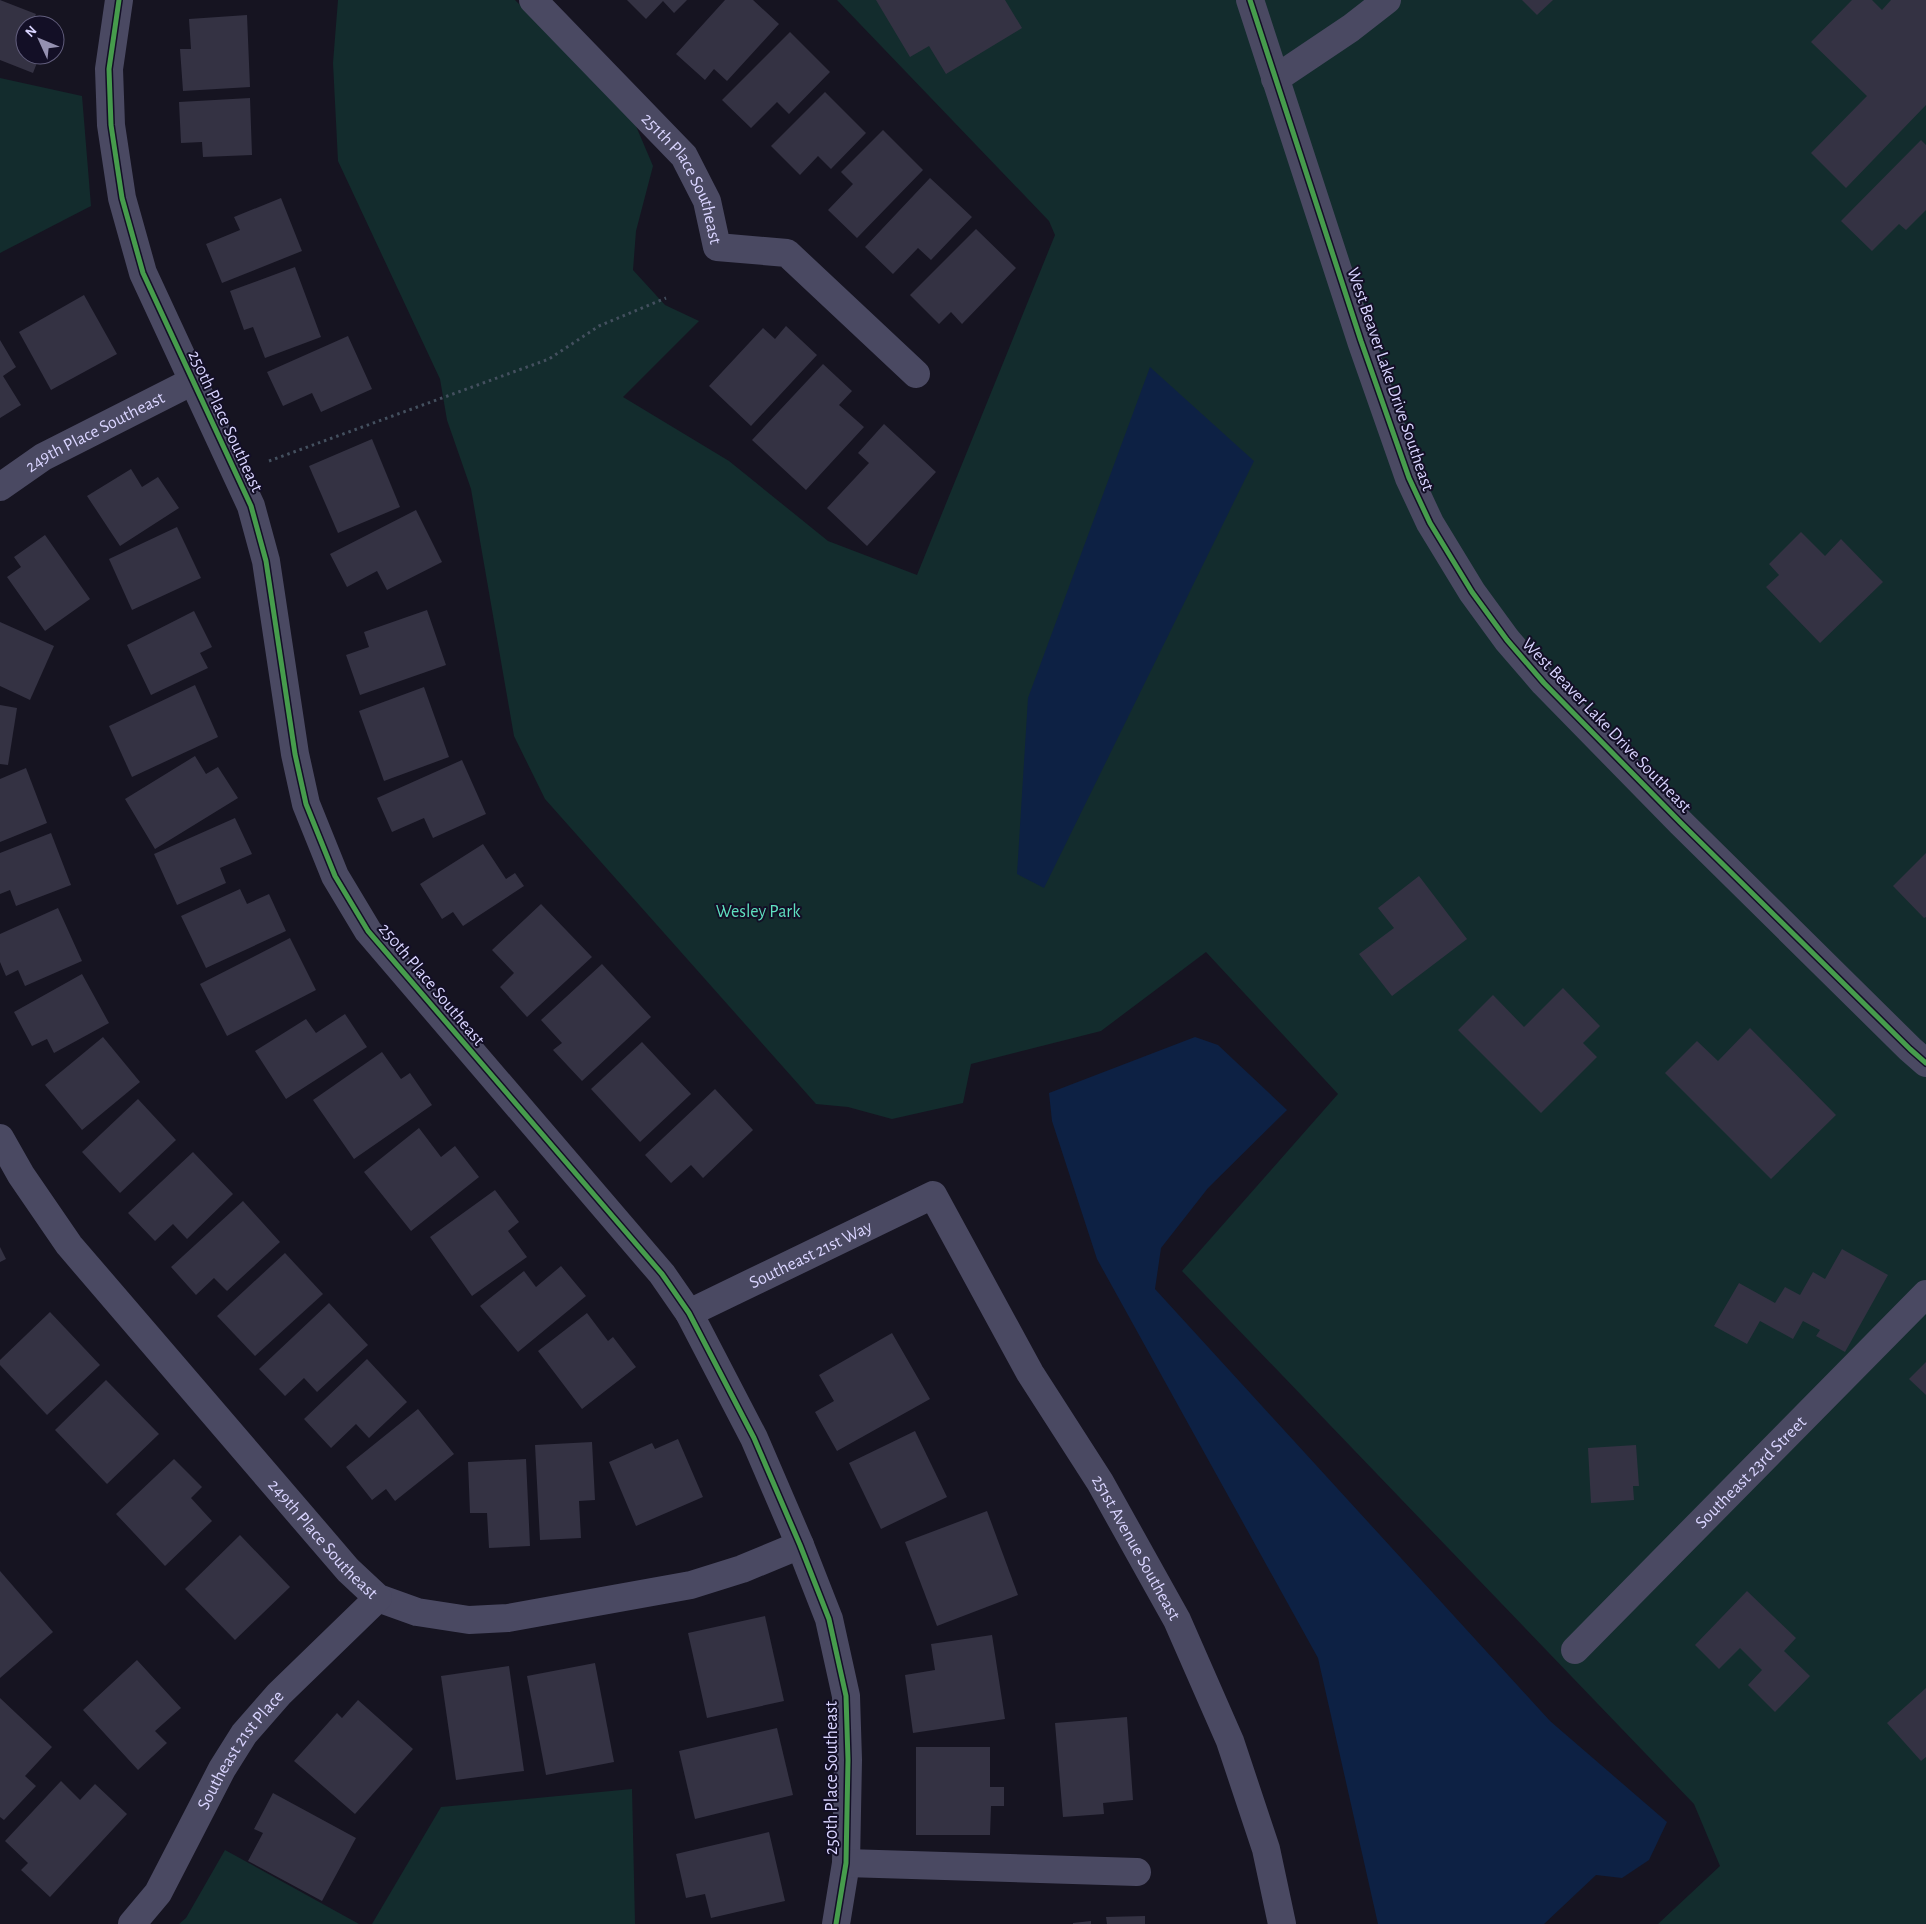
<svg xmlns="http://www.w3.org/2000/svg" width="1926" height="1924" viewBox="0 0 1926 1924" font-family="'Alegreya Sans',sans-serif">
	<rect width="100%" height="100%" fill="#161421"/>
	<!-- green -->
	<g fill="#132c2d">
		<path d="M338,0h177l118,119 20,47 -17,65 -3,39 32,35 34,16 -76,76 106,64 99,80 89,34 138,-340 -6,-14 -212,-221h1089v1924h-268l62,-58 -26,-62 -512,-533 156,-177 -132,-142 -105,79 -130,33 -8,39 -71,16 -44,-12 -32,-3 -271,-305 -31,-63 -43,-247 -24,-69 -7,-41 -102,-218 -5,-98z"/>
		<path d="M0,78l82,18 9,110 -91,47z"/>
		<path d="M632,1789l3,135h-263l69,-117z"/>
		<path d="M225,1850l134,74h-180l7,-6z"/>
	</g>
	<!-- water -->
	<g fill="#0d2144">
		<path d="M1150,367l104,94 -210,427 -27,-14 11,-176z"/>
		<path d="M1195,1037l23,8 69,65 -79,78 -47,60 -6,41 395,432 117,101 -18,38 -27,18 -26,-3 -52,49h-166l-60,-266 -221,-399 -45,-138 -3,-28z"/>
	</g>
	<!-- building -->
	<g fill="#343243">
		<path d="M0,0l36,14 -4,9 3,2h-10v30h15l-7,18 -33,-13z"/>
		<path d="M627,0h60l-13,13 -11,-12 -17,18z"/>
		<path d="M725,0h28l26,24 -52,57 -13,-12 -9,11 -29,-26z"/>
		<path d="M876,0h129l17,28 -76,46 -17,-28 -19,11z"/>
		<path d="M1522,0h31l-16,15z"/>
		<path d="M1852,0h20l10,10 9,-10h35v105l-80,83 -35,-35 56,-57 -56,-54z"/>
		<path d="M247,15l3,72 -67,4 -3,-42h11l-2,-30z"/>
		<path d="M790,32l40,40 -41,42 -12,-12 -26,26 -29,-28z"/>
		<path d="M825,92l41,41 -35,36 -13,-13 -18,19 -29,-29z"/>
		<path d="M250,98l2,57 -49,2 -1,-15 -21,1 -2,-41z"/>
		<path d="M883,130l40,40 -66,68 -29,-28 25,-26 -12,-12z"/>
		<path d="M1921,140l5,5v65l-20,20 -7,-6 -27,27 -31,-30z"/>
		<path d="M930,178l42,39 -41,43 -13,-12 -25,26 -28,-27z"/>
		<path d="M281,198l21,53 -80,32 -16,-39 34,-14 -6,-13z"/>
		<path d="M976,229l40,39 -54,56 -11,-12 -12,12 -29,-29z"/>
		<path d="M295,267l26,70 -56,21 -12,-31 -9,3 -14,-39z"/>
		<path d="M84,295l33,59 -66,36 -32,-58z"/>
		<path d="M786,326l31,29 -66,71 -42,-40 54,-58 12,11z"/>
		<path d="M348,336l24,53 -51,23 -9,-19 -29,13 -16,-34z"/>
		<path d="M0,340l16,27 -13,9 18,29 -21,13z"/>
		<path d="M823,364l29,27 -13,14 25,22 -58,63 -54,-50z"/>
		<path d="M884,424l52,48 -69,74 -40,-38 42,-45 -11,-10z"/>
		<path d="M372,439l28,68 -62,26 -29,-67z"/>
		<path d="M131,469l11,18 16,-10 21,31 -59,38 -33,-50z"/>
		<path d="M416,510l26,52 -55,28 -10,-19 -30,16 -17,-33z"/>
		<path d="M177,527l24,51 -69,32 -23,-51z"/>
		<path d="M1801,532l24,24 16,-17 42,43 -63,61 -54,-56 13,-12 -10,-11z"/>
		<path d="M45,535l45,64 -45,32 -38,-54 14,-10 -7,-10z"/>
		<path d="M427,610l19,55 -86,30 -14,-40 23,-8 -5,-15z"/>
		<path d="M194,611l18,36 -12,6 8,15 -57,27 -24,-50z"/>
		<path d="M0,622l54,24 -24,54 -30,-14z"/>
		<path d="M195,685l23,52 -86,40 -23,-51z"/>
		<path d="M424,687l25,70 -65,24 -25,-70z"/>
		<path d="M0,705l17,3 -9,57 -8,-1z"/>
		<path d="M195,756l11,18 12,-7 20,31 -83,51 -30,-50z"/>
		<path d="M462,760l24,54 -53,24 -9,-20 -32,14 -15,-34z"/>
		<path d="M26,768l21,55 -47,19v-63z"/>
		<path d="M235,818l17,36 -32,14 6,15 -49,22 -23,-51z"/>
		<path d="M51,833l20,52 -55,21 -6,-16 -10,4v-41z"/>
		<path d="M483,844l23,35 9,-6 9,13 -61,40 -10,-14 -11,7 -22,-35z"/>
		<path d="M1926,853v64l-2,1 -31,-32z"/>
		<path d="M1419,876l48,63 -75,57 -33,-42 35,-26 -16,-20z"/>
		<path d="M240,889l7,15 22,-10 17,37 -80,37 -25,-52z"/>
		<path d="M541,904l51,53 -65,60 -27,-30 14,-14 -22,-23z"/>
		<path d="M58,908l24,53 -57,25 -7,-16 -12,6 -6,-14v-28z"/>
		<path d="M290,938l26,52 -89,46 -27,-52z"/>
		<path d="M602,964l49,53 -69,64 -29,-31 9,-7 -21,-23z"/>
		<path d="M82,974l27,49 -55,30 -7,-14 -15,7 -18,-34z"/>
		<path d="M1563,988l37,38 -17,17 14,14 -56,56 -83,-83 35,-35 31,32z"/>
		<path d="M345,1014l22,33 -81,52 -31,-48 51,-32 10,14z"/>
		<path d="M1750,1028l86,87 -65,64 -106,-106 32,-32 21,20z"/>
		<path d="M103,1037l37,45 -58,48 -37,-45z"/>
		<path d="M642,1042l49,52 -51,48 -49,-53z"/>
		<path d="M382,1052l19,27 9,-6 22,32 -78,54 -41,-59z"/>
		<path d="M715,1089l38,41 -50,48 -12,-13 -20,18 -26,-28z"/>
		<path d="M138,1099l38,41 -56,53 -38,-41z"/>
		<path d="M419,1128l22,29 14,-11 24,31 -68,54 -47,-59z"/>
		<path d="M193,1152l40,42 -46,45 -14,-15 -18,17 -27,-28z"/>
		<path d="M495,1190l24,32 -11,9 19,26 -55,39 -42,-59z"/>
		<path d="M243,1201l37,41 -53,49 -13,-13 -18,17 -25,-28z"/>
		<path d="M0,1247l6,12 -6,3z"/>
		<path d="M1842,1249l46,26 -43,77 -29,-16 4,-6 -17,-9 -10,18 -33,-18 -13,23 -33,-18 25,-43 36,20 10,-16 15,8 13,-23 12,7z"/>
		<path d="M285,1253l38,41 -68,62 -38,-40z"/>
		<path d="M561,1266l25,30 -68,56 -38,-46 44,-35 12,16z"/>
		<path d="M329,1303l39,42 -51,47 -13,-14 -19,18 -26,-27z"/>
		<path d="M50,1312l50,53 -53,50 -47,-50v-5z"/>
		<path d="M587,1313l21,28 5,-4 23,30 -54,42 -44,-58z"/>
		<path d="M892,1333l38,66 -93,52 -22,-39 19,-11 -15,-26z"/>
		<path d="M367,1359l40,43 -38,36 -13,-14 -25,24 -27,-29z"/>
		<path d="M1926,1362v33l-17,-16z"/>
		<path d="M106,1380l53,54 -52,50 -52,-54z"/>
		<path d="M418,1409l36,45 -59,47 -9,-12 -14,11 -26,-33z"/>
		<path d="M915,1431l32,66 -66,32 -32,-66z"/>
		<path d="M678,1439l25,58 -67,29 -27,-64 43,-19 3,6z"/>
		<path d="M592,1442l3,58 -16,1 2,37 -41,2 -5,-95z"/>
		<path d="M1636,1445l3,41h-6l1,14 -43,3 -3,-55z"/>
		<path d="M174,1459l28,28 -11,11 21,23 -47,45 -49,-52z"/>
		<path d="M526,1459l4,87 -41,2 -2,-35h-17l-2,-51z"/>
		<path d="M987,1511l31,84 -81,31 -32,-84z"/>
		<path d="M240,1535l50,52 -55,53 -50,-51z"/>
		<path d="M0,1571l53,61 -53,46z"/>
		<path d="M1747,1591l49,47 -12,13 26,25 -35,36 -27,-27 14,-15 -22,-22 -21,21 -24,-24z"/>
		<path d="M765,1616l19,85 -77,17 -19,-85z"/>
		<path d="M992,1635l13,84 -92,14 -8,-58 30,-5 -4,-26z"/>
		<path d="M137,1660l44,48 -26,23 12,12 -29,27 -55,-60z"/>
		<path d="M595,1663l19,99 -68,13 -19,-99z"/>
		<path d="M509,1666l15,105 -68,9 -15,-104z"/>
		<path d="M1926,1688v69l-5,4 -34,-38z"/>
		<path d="M0,1698l52,49 -27,29 11,10 -32,34 -4,-3z"/>
		<path d="M358,1700l55,49 -58,65 -61,-53 43,-48 5,5z"/>
		<path d="M1127,1717l6,83 -30,3 1,11 -41,3 -8,-94z"/>
		<path d="M777,1728l16,67 -98,24 -16,-68z"/>
		<path d="M916,1747h74v40h14v19h-13l-1,29h-74z"/>
		<path d="M61,1781l19,19 15,-16 32,30 -77,83 -29,-27 7,-7 -23,-22z"/>
		<path d="M273,1793l83,45 -34,63 -74,-40 15,-28 -9,-4z"/>
		<path d="M769,1832l16,69 -74,17 -6,-24 -19,4 -10,-44z"/>
		<path d="M1145,1916v8h-38l-1,-7z"/>
		<path d="M1091,1921v3h-18v-1z"/>
	</g>
	<g fill="none" stroke-linecap="round" stroke-linejoin="round">
		<!-- path -->
		<path stroke="#44505f" stroke-width="3" stroke-dasharray="2.5 4" stroke-linecap="butt" d="M269,461l280,-102 50,-33 67,-28"/>
		<!-- minor -->
		<g stroke="#4a4962" stroke-width="28">
			<path d="M119,0l-10,69 2,56 11,73 21,75 108,233 15,55 29,193 11,50 29,72 33,55 294,343 27,39 65,125 46,107 29,74 17,77 2,64 -2,103 -10,61"/>
			<path id="s1" d="M533,0l151,156 23,45 10,46 70,6 129,121"/>
			<path d="M1250,0l111,341 48,137 21,45 42,69 35,48 37,43 137,140 229,226 16,14"/>
			<path d="M1275,79l76,-51 36,-28"/>
			<path id="s2" d="M0,487l43,-30 150,-76"/>
			<path id="s3" d="M0,1138l21,37 48,70 279,325 30,28 39,14 52,8 39,-2 183,-33 51,-16 58,-24"/>
			<path id="s4" d="M689,1313l244,-118 97,178 70,109 77,138 53,121 36,108 16,75"/>
			<path id="s5" d="M1575,1650l351,-356"/>
			<path d="M846,1863l291,9"/>
			<path id="s6" d="M132,1924l26,-31 64,-124 22,-35 35,-40 99,-96"/>
		</g>
		<!-- cycleway casing -->
		<g stroke="#130f26" stroke-width="8">
			<g id="cycleway">
				<path d="M119,0l-10,69 2,56 11,73 21,75 108,233 15,55 29,193 11,50 29,72 33,55 294,343 27,39 65,125 46,107 29,74 17,77 2,64 -2,103 -10,61"/>
				<path d="M1250,0l111,341 48,137 21,45 42,69 35,48 37,43 137,140 229,226 16,14"/>
			</g>
		</g>
		<!-- cycleway -->
		<use href="#cycleway" stroke="#469c4c" stroke-width="5"/>
	</g>
	<g text-anchor="middle" stroke-width="4" stroke-linejoin="round" paint-order="stroke">
		<!-- street labels -->
		<g font-size="18" fill="#d9d4ff" stroke="#130f26">
			<text dy="6" stroke="none"><textPath href="#s1" startOffset="236">251th Place Southeast</textPath></text>
			<text transform="translate(1391 379) rotate(71)" y="6">West Beaver Lake Drive Southeast</text>
			<text transform="translate(226 421) rotate(65)" y="6">250th Place Southeast</text>
			<text dy="6" stroke="none"><textPath href="#s2" startOffset="110">249th Place Southeast</textPath></text>
			<text transform="translate(1607 725) rotate(46)" y="6">West Beaver Lake Drive Southeast</text>
			<text transform="translate(432 984) rotate(50)" y="6">250th Place Southeast</text>
			<text dy="6" stroke="none"><textPath href="#s4" startOffset="135">Southeast 21st Way</textPath></text>
			<text dy="6" stroke="none"><textPath href="#s5" startOffset="250">Southeast 23rd Street</textPath></text>
			<text dy="6" stroke="none"><textPath href="#s3" startOffset="516">249th Place Southeast</textPath></text>
			<text dy="6" stroke="none"><textPath href="#s4" startOffset="678">251st Avenue Southeast</textPath></text>
			<text dy="6" stroke="none"><textPath href="#s6" startOffset="206">Southeast 21st Place</textPath></text>
			<text transform="translate(831 1778) rotate(-90)" y="6">250th Place Southeast</text>
		</g>
		<!-- park labels -->
		<g font-size="18" fill="#5fe0c0" stroke="#130f26">
			<text x="758" y="917">Wesley Park</text>
		</g>
	</g>
	<!-- north arrow -->
	<g transform="translate(40 40) rotate(314)"><circle r="24" fill="#130f26" stroke="#625e7d"/>
	<path d="M0-4L9 19L0 12L-9 19Z" fill="#9591b1"/>
	<text y="-8" font-size="14" font-weight="bold" text-anchor="middle" fill="#d9d4ff">N</text>
	</g>
</svg>
